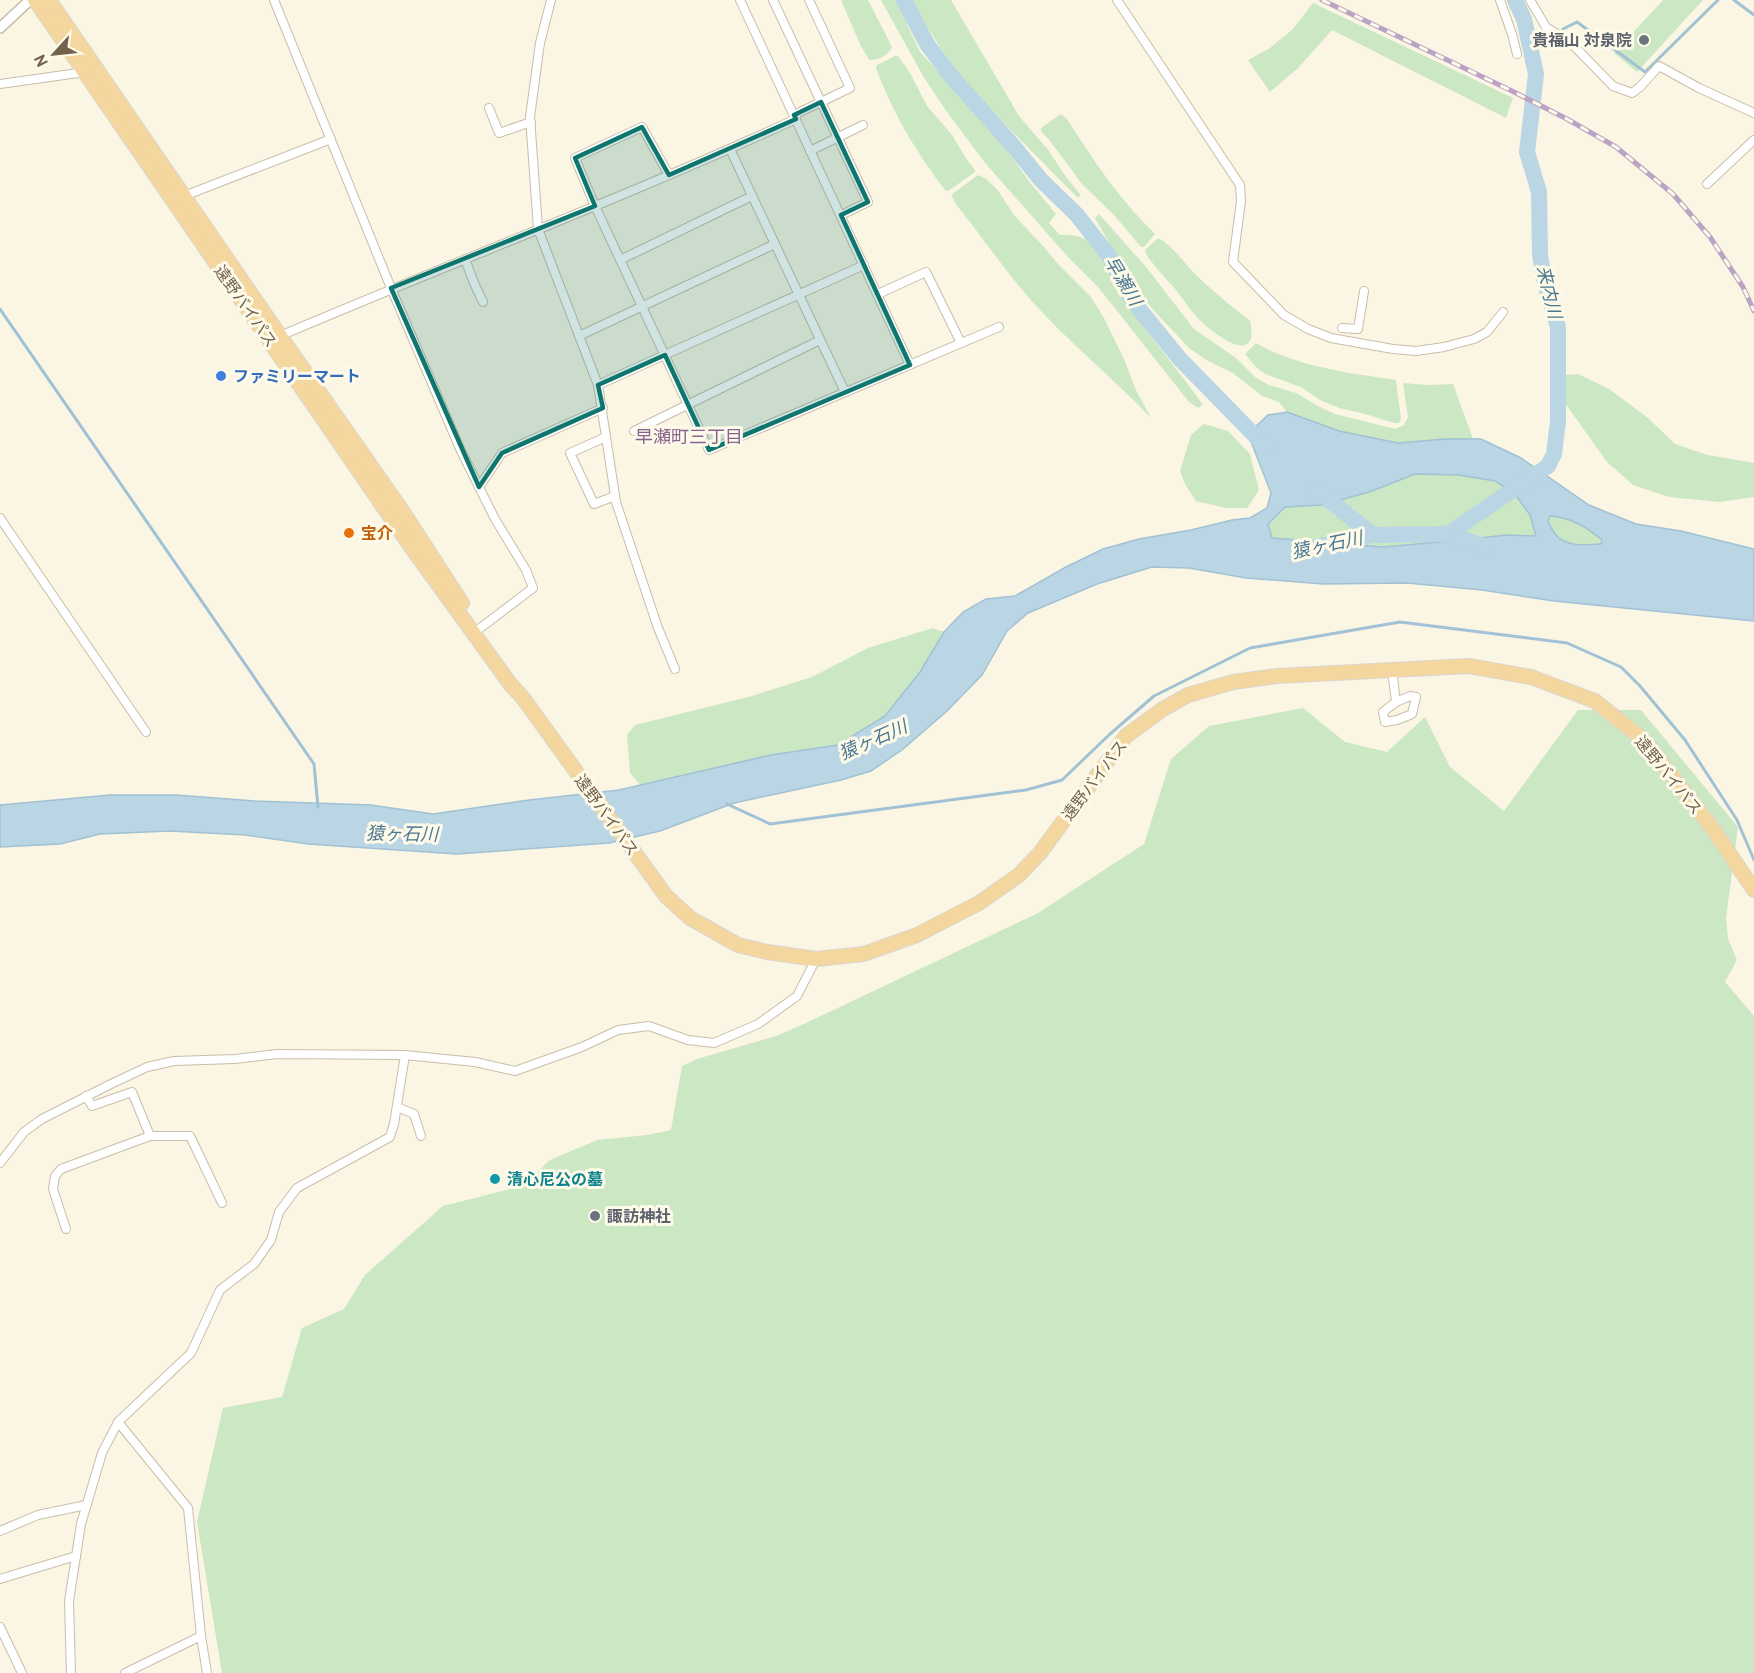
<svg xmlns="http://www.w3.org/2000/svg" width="1754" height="1673" viewBox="0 0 1754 1673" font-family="Overpass,'Noto Sans JP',sans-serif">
	<rect width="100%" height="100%" fill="#fbf6e4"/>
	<!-- green -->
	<g fill="#cbe7c3">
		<path d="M841,0h27l24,47c-3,8 -15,14 -23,13l-9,-16z"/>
		<path d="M881,0h15l24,52 60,65 26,32 22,31 28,34 -7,9 11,12c9,-1 24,1 30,8 15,16 21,37 33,55 25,37 54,70 80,107l-5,3 -9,-6 -91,-115 -30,-30 -83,-94 -38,-51 -24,-36z"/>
		<path d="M911,0h40l68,116 30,35 17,26 15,18 -3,3 -114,-115 -23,-34z"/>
		<path d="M1663,0h40l-66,72 -23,-19z"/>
		<path d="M1313,3l200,95 -7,20 -174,-88 -34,38 -28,24 -22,-32 22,-12 22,-18z"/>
		<path d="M895,56h3l12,17 17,33 25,29 15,25 8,10 -1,3 -26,18 -3,-1c-29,-38 -53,-78 -69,-122l1,-3z"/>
		<path d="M1061,114l6,5c26,41 53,81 88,115l-11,13h-3l-27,-32 -32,-31 -31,-42 -10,-11v-3z"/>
		<path d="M978,175l8,4 11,10 17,26 30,32 13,16 34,34 13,21 20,41 12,31 15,28c-39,-41 -84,-77 -122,-120 -25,-29 -47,-61 -71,-91l-7,-12z"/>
		<path d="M1099,214l47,53 48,62 42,29 20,20 13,7 27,8 20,12 19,9 60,15 9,-4 4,-8 -5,-34 24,2 26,-1 20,55h-28l-47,4 -59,-12 -52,-19 -8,-10 -17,-6 -29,-23 -25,-12 -19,-13 -32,-34 -18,-21 -17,-27 -27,-48z"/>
		<path d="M1157,239h3c13,8 22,21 33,33 18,18 37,33 57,49 11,51 -43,9 -56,-7 -9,-11 -16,-23 -26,-33 -7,-8 -14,-16 -21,-25l-2,-6z"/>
		<path d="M1256,343c42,24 93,30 140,37l5,39 -2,4h-5l-32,-10 -23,-5 -19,-8 -19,-13 -36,-13 -10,-8 -10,-12z"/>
		<path d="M1578,374l31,15 39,29 27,26 33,11 46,8v34l-34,5 -51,-5 -36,-12 -26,-23 -42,-59 -1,-28z"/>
		<path d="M1204,424l24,7 22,23 9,36 -12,18h-21l-30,-7 -11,-17 -5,-13 11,-36z"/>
		<path d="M1415,474c43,1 92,-4 115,40 3,7 4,16 6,23l-30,-2 -54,6 -70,6 -110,-9 -4,-14 16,-17 39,-2 48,-14z"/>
		<path d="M1549,516c23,2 36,10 53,24l-1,4c-15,0 -35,3 -46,-10 -3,-4 -5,-10 -7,-14z"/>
		<path d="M933,628l11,4 -24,40 -35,44 -47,29 -67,10 -131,30 -10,-12 -3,-38 8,-10 117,-29 60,-19 56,-29z"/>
		<path d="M1303,708l42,34 42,10 38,-35 25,50 54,44 74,-101h63l97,117 -12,91 2,21 9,21 -12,22 29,34v657h-1532l-25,-151 26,-114 59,-11 20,-69 42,-19 21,-34 78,-69 79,-20 28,-26 47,-20 51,-5 23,-5 11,-64 15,-7 79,-23 28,-12 234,-111 106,-69 27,-85 38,-33z"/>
	</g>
	<!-- water -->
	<path fill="#bad5e3" stroke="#a0c2d4" stroke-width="1.5" fill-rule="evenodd" d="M1287,412l52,19 59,12 47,-4h36l40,19 68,47 47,19 45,7 73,18v72l-200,-20 -72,-11 -75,-7 -84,1 -77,-6 -57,-10 -37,-1 -55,17 -69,29 -21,18 -25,44 -35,36 -45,39 -31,21 -30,9 -107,23 -74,28 -51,12 -152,11 -149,-10 -63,-9 -75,-4 -70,3 -40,10 -60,3v-42l110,-10h66l79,6 116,4 62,9 96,-14 90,-10 152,-35 67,-10 47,-29 35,-44 24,-40 19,-20 23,-13 29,-3 51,-29 37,-18 36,-10 52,-9 41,-10 18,-2 17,-10 4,-15 -23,-59 20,-19zM1415,474l44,1 36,6 20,13 15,21 6,21 -30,-1 -54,6 -70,6 -110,-9 -4,-14 17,-17 38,-2 49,-14zM1550,516c22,2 35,10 52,24l-1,4c-15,1 -36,3 -46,-10 -3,-4 -5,-9 -7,-13z"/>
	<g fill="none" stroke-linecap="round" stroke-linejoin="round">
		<!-- stream -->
		<g stroke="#a0c2d4" stroke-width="3">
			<path d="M1734,0l20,15"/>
			<path d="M1563,29l14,-7 68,50 73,-72"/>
			<path d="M0,309l314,455 4,43"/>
			<path d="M727,804l43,20 256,-34 36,-10 48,-46 44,-38 96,-48 150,-26 167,21 54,24 19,19 45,54 52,80 17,40"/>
		</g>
		<!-- river -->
		<g stroke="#bad5e3" stroke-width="16">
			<path d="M904,0l23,44 24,32 64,72 26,32 36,35 32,41 23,44 47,58 87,89"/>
			<path d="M1315,489l58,46"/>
			<path d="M1448,534l100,-68 6,-12 4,-33v-94l-13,-43 -5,-29 -1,-63 -12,-40 9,-78 -12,-55 -9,-19"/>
			<path d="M1316,547l57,-12 75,-1 39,13"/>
		</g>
		<!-- minor casing -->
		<g stroke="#c9bda9" stroke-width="10">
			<g id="minor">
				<path d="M274,0l117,288 70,163 34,68 31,51 7,18 -54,41"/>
				<path d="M551,0l-11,43 -10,74 8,112 60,156 18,117 42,126 17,41"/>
				<path d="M740,0l170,365"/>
				<path d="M773,0l95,202 -27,13"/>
				<path d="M1117,0l123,185 1,16 -8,61 51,53 24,14 23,9 62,11 23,2 28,-4 30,-8 13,-7 16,-20"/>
				<path d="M1500,0l12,34 5,20"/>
				<path d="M1530,0l16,27 25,16 42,43 19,7 8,-6 19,-21 40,22 55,25"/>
				<path d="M0,84l85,-12"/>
				<path d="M489,108l10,25 32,-11"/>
				<path d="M794,115l56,-27 -41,-88"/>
				<path d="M730,149l115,243"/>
				<path d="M810,151l53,-26"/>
				<path d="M669,175l-27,-48 -67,31 20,48 114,244 290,-123"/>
				<path d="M1707,184l47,-44"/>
				<path d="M184,196l147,-57"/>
				<path d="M465,259l9,24 9,19"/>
				<path d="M620,260l132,-64"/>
				<path d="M878,294l48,-22 35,71"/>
				<path d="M1342,328l16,1 6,-38"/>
				<path d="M280,336c171,-73 346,-139 516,-217"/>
				<path d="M579,336l196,-92"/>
				<path d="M598,385l266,-120"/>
				<path d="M634,431l186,-91"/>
				<path d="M606,437l-36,16 24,51 21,-8"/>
				<path d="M479,487l23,-34 101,-45"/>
				<path d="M0,518l146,214"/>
				<path d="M1392,670l4,32 14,-6 6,1 -4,17 -15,6 -12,2 -2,-10 13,-10"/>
				<path d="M86,1096l6,10 40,-14 18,44h40l32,67"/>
				<path d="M397,1107l17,7 7,22"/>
				<path d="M0,1163l24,-31 18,-13 69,-35 36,-17 27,-6 61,-2 42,-5 128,1 70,7 40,9 67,-24 36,-17 31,-4 39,14 26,3 44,-19 39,-28 19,-37"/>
				<path d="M66,1229l-13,-40 2,-13 6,-7 89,-33"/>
				<path d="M118,1422l70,86 13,128 6,37"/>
				<path d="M0,1531l38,-16 48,-10"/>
				<path d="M0,1579l76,-23"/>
				<path d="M0,1627l22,46"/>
				<path d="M71,1673l-2,-72 12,-77 21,-71 16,-31 73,-69 29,-63 34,-26 17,-24 8,-28 18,-24 93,-51 4,-13 11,-69"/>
				<path d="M125,1673l76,-37"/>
			</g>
		</g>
		<!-- tertiary casing -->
		<g stroke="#c9bda9" stroke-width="12">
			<path id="tertiary" d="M0,28l30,-28"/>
		</g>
		<!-- trunk casing -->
		<g stroke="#dad6d0" stroke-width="16">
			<g id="trunk">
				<path d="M35,0l376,547 100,138 12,13 143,198 24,22 48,27 29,7 49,7 48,-5 53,-19 62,-32 40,-28 21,-22 86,-117 37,-27 25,-14 45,-13 44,-6 192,-10 62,11 64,24 50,40 68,88 41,61"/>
				<path d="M49,0l231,336 121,173 61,94"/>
			</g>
		</g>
		<!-- minor -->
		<use href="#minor" stroke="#fff" stroke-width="8"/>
		<!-- tertiary -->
		<use href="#tertiary" stroke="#fff" stroke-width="9"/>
		<!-- trunk -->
		<use href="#trunk" stroke="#f4d69f" stroke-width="14"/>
		<!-- rail casing -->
		<g stroke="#bba3c3" stroke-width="5">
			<path id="rail" d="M1322,0l190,91 55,28 49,28 57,47 37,43 33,50 11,24"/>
		</g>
		<!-- rail -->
		<use href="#rail" stroke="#fefaea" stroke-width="3" stroke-dasharray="9" stroke-linecap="butt"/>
	</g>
	<!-- marked area -->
	<path fill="#0f766e" fill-opacity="0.2" stroke="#0f766e" stroke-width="4.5" stroke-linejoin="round" d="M821,102l47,100 -27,13 69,150 -201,85 -44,-95 -67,30 5,23 -101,45 -23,34 -88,-199 204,-82 -20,-48 67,-31 27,48 127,-56 -2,-4z"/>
	<!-- markers -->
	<g fill="#6b7280" stroke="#fefaea" stroke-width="2">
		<circle cx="1644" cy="40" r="6"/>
		<circle cx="595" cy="1216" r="6"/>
	</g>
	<circle fill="#3f7fe0" stroke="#fefaea" stroke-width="2" cx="221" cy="376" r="6"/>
	<circle fill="#e8710a" stroke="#fefaea" stroke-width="2" cx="349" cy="533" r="6"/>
	<circle fill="#0f9aa8" stroke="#fefaea" stroke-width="2" cx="495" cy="1179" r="6"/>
	<g text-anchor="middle" stroke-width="6" stroke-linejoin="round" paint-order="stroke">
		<!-- worship labels -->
		<g font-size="16" font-weight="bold" fill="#5b616d" stroke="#fefaea" text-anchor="end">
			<text x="1632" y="46">貴福山 対泉院</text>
			<text x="607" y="1222" text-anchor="start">諏訪神社</text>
		</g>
		<!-- street labels -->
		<g font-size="16" fill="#72614b" stroke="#fefaea">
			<text transform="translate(246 306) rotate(55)" y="6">遠野バイパス</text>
			<text transform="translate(1669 775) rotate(51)" y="6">遠野バイパス</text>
			<text transform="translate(1094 780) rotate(-53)" y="6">遠野バイパス</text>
			<text transform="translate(607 815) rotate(54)" y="6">遠野バイパス</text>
		</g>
		<!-- shop labels -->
		<g font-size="16" font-weight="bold" fill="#366cbe" stroke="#fefaea" text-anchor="start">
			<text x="233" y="382">ファミリーマート</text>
		</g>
		<!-- food labels -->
		<g font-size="16" font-weight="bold" fill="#c56008" stroke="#fefaea" text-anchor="start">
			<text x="361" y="539">宝介</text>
		</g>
		<!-- culture labels -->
		<g font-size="16" font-weight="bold" fill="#0d838f" stroke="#fefaea" text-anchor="start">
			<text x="507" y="1185">清心尼公の墓</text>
		</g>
		<!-- water labels -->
		<g font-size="18" font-style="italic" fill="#4c7891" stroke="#fefaea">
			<text transform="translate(1123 281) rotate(59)" y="6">早瀬川</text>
			<text transform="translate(1549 292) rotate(76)" y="6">来内川</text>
			<text transform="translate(1327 545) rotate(-12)" y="6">猿ヶ石川</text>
			<text transform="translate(873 740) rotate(-24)" y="6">猿ヶ石川</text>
			<text transform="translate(402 834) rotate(1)" y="6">猿ヶ石川</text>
		</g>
		<!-- neighbourhood labels -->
		<g font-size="18" fill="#88638e" stroke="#fefaea">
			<text x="689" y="443">早瀬町三丁目</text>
		</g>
	</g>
	<!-- north arrow -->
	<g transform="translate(54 54) rotate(243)" stroke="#fefaea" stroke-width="4.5" paint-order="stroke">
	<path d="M0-4.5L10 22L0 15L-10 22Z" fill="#72614b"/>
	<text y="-9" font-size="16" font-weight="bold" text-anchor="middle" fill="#72614b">N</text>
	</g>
</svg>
